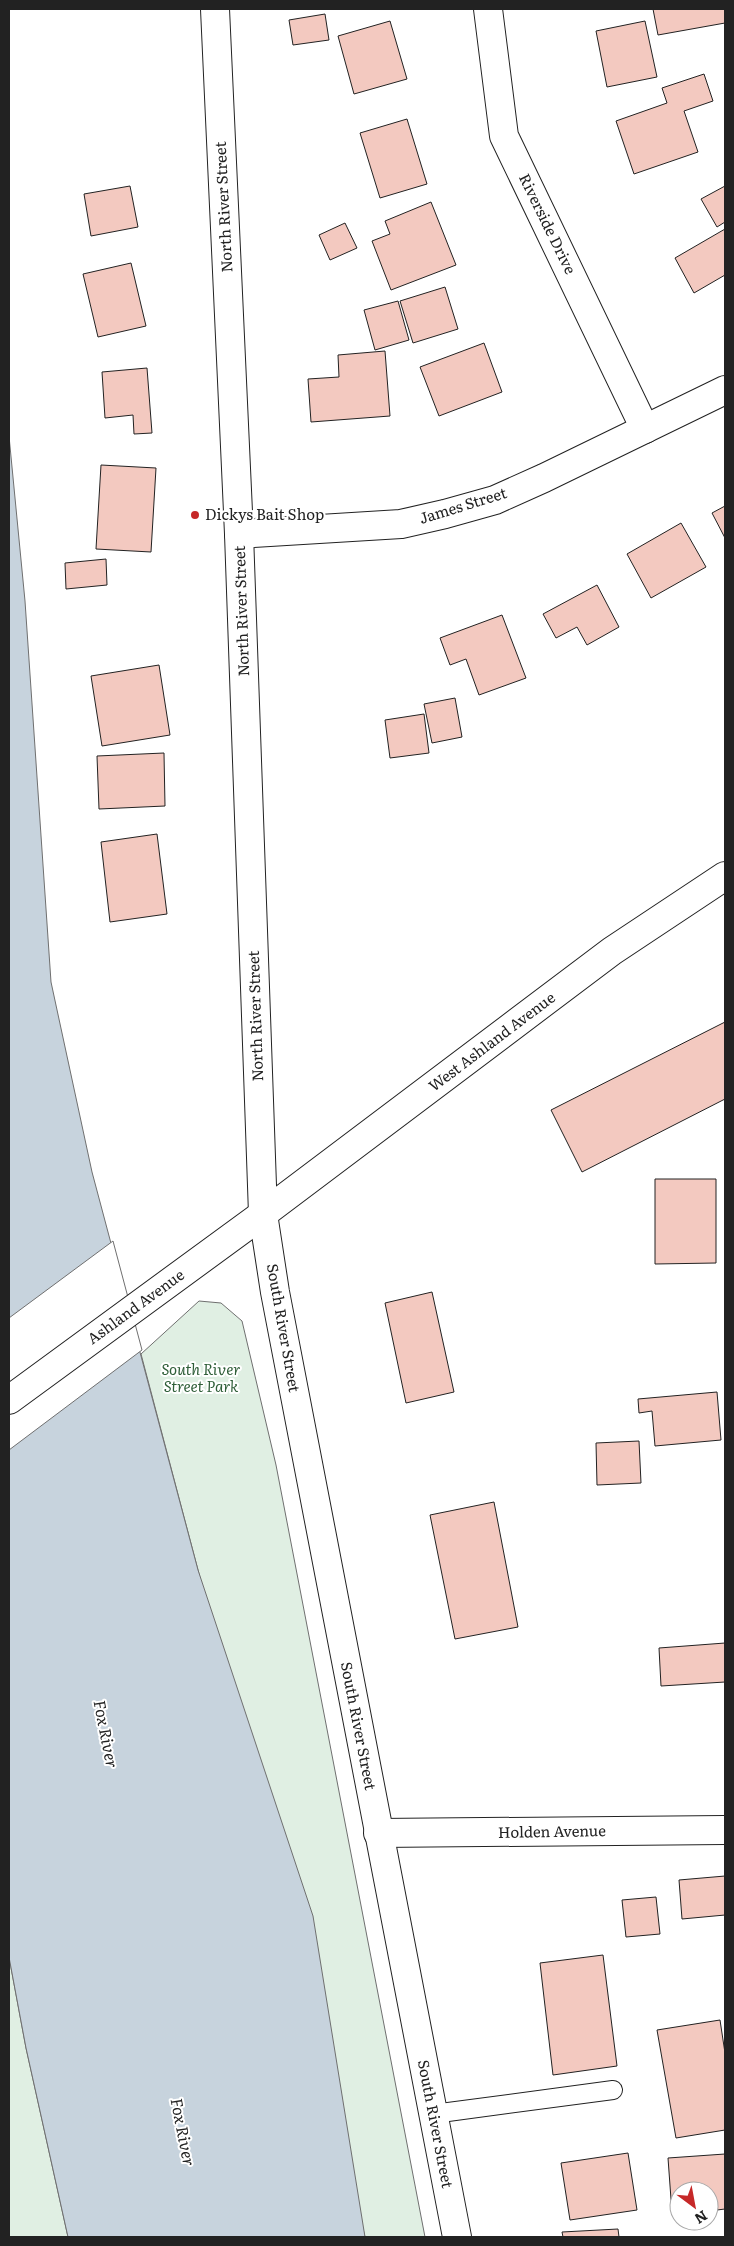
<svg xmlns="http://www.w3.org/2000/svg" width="734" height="2246" viewBox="0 0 734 2246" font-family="Literata,serif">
	<rect width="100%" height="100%" fill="#fff"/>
	<!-- green -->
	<g fill="#e0efe3" stroke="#6f6f6f">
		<path d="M199,1301l22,2 21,18 34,144 149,772h-60l-167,-667 -57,-216z"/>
		<path d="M9,1957l17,91 42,189h-59z"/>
	</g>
	<!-- water -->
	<path fill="#c7d3dd" stroke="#6f6f6f" d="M9,436l16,165 26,381 41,190 106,398 115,346 52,321h-297l-42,-189 -17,-91z"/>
	<!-- pier -->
	<path fill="#fff" stroke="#6f6f6f" d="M113,1241l29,109 -133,100v-132z"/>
	<!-- building -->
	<g fill="#f3c9c0" stroke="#222">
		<path d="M653,9h72v14l-67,12z"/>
		<path d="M325,14l4,26 -36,5 -4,-25z"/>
		<path d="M390,21l17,58 -53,15 -16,-58z"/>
		<path d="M645,21l12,56 -50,10 -11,-56z"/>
		<path d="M704,74l9,27 -29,10 14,41 -64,22 -18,-53 51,-18 -5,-15z"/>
		<path d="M407,119l20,65 -47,14 -20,-65z"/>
		<path d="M130,186l8,41 -47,9 -7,-42z"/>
		<path d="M725,186v36l-8,5 -16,-28z"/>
		<path d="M431,202l25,63 -65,25 -19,-49 18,-7 -5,-13z"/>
		<path d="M345,223l12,25 -27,12 -11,-25z"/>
		<path d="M725,229v46l-31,18 -19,-35z"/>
		<path d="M131,263l15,63 -48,11 -15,-63z"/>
		<path d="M445,287l13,42 -45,14 -13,-42z"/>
		<path d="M398,301l11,39 -34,10 -11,-40z"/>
		<path d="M484,343l18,49 -63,24 -19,-49z"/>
		<path d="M385,351l5,65 -79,6 -3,-43 31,-2 -1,-22z"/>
		<path d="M147,368l5,65 -18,1 -1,-19 -28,3 -3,-46z"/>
		<path d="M101,465l55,3 -5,84 -55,-3z"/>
		<path d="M725,506v32l-13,-25z"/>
		<path d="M681,523l25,44 -55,31 -24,-44z"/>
		<path d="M106,559l1,26 -41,4 -1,-26z"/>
		<path d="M597,585l22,42 -32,18 -10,-18 -21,11 -13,-24z"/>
		<path d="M502,615l24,63 -47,17 -13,-36 -16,6 -10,-27z"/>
		<path d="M159,665l11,70 -68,11 -11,-70z"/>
		<path d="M455,698l7,39 -30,6 -8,-39z"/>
		<path d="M424,714l5,39 -39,5 -5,-38z"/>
		<path d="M164,753l1,53 -66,3 -2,-53z"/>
		<path d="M157,834l10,80 -57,8 -9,-80z"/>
		<path d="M725,1022v77l-143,73 -31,-62z"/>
		<path d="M655,1179h61v84l-61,1z"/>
		<path d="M432,1292l22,100 -48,11 -21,-100z"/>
		<path d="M717,1392l4,48 -66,6 -3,-35 -13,2 -1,-14z"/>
		<path d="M639,1441l2,42 -44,2 -1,-42z"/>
		<path d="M494,1502l24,125 -63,12 -25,-124z"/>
		<path d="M725,1643v39l-64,4 -2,-38z"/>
		<path d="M725,1876v39l-43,4 -3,-39z"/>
		<path d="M656,1897l4,37 -34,3 -4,-37z"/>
		<path d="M603,1955l14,111 -64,9 -13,-112z"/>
		<path d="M720,2020l5,33v77l-49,8 -19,-108z"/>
		<path d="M628,2153l9,57 -67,10 -9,-57z"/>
		<path d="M725,2154v55l-16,2v-20h-30v22h-7l-4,-55z"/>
		<path d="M618,2229l1,8h-56l-1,-5z"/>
	</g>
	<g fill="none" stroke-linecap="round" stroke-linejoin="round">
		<!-- lane casing -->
		<g stroke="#222" stroke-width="20">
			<path id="lane" d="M433,2114l180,-24"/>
		</g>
		<!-- street casing -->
		<g stroke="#222" stroke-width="30">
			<g id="street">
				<path d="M488,9l16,127 141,293"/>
				<path d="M239,534l162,-10 44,-10 50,-14 49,-22 181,-88"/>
				<path d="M378,1833l347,-3"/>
			</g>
		</g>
		<!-- secondary casing -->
		<g stroke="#222" stroke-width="30">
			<g id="secondary">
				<path d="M215,9l24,525 24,680 12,78 182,945"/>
				<path d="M9,1400l254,-186 349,-263 113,-75"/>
			</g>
		</g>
		<!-- lane -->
		<use href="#lane" stroke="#fff" stroke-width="18"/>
		<!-- street -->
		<use href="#street" stroke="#fff" stroke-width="28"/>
		<!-- secondary -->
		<use href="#secondary" stroke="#fff" stroke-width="28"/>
	</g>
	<!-- markers -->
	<circle fill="#c62828" stroke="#fff" stroke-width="2" cx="195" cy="515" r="5"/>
	<g text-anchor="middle" stroke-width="4" stroke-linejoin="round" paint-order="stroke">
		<!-- street labels -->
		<g font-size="15" fill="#222" stroke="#fff">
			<text transform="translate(224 207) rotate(-93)" y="5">North River Street</text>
			<text transform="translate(547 224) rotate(64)" y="5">Riverside Drive</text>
			<text transform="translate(463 506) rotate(-17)" y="5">James Street</text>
			<text transform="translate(242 611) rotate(-92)" y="5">North River Street</text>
			<text transform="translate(256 1016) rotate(-92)" y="5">North River Street</text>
			<text transform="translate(492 1042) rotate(-37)" y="5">West Ashland Avenue</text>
			<text transform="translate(136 1307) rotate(-36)" y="5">Ashland Avenue</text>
			<text transform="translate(283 1328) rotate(80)" y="5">South River Street</text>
			<text transform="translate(358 1726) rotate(79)" y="5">South River Street</text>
			<text transform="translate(552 1832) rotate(-1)" y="5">Holden Avenue</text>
			<text transform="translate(435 2124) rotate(79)" y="5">South River Street</text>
		</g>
		<!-- poi labels -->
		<g font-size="15" fill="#222" stroke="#fff" text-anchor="start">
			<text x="205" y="520">Dickys Bait Shop</text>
		</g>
		<!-- park labels -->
		<g font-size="15" font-style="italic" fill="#2f5e38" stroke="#fff">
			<text x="201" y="1375">South River<tspan x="201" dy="17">Street Park</tspan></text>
		</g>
		<!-- water labels -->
		<g font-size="16" font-style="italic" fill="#222" stroke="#fff">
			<text transform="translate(106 1734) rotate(79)" y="6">Fox River</text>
			<text transform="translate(183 2132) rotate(79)" y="6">Fox River</text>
		</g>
	</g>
	<!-- border -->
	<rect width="734" height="2246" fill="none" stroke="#222222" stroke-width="20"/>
	<!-- north arrow -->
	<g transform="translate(694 2206) rotate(148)"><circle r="24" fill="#ffffff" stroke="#a7a7a7"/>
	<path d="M0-4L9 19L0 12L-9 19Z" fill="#c62828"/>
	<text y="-8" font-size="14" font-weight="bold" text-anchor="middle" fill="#222222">N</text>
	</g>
</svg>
